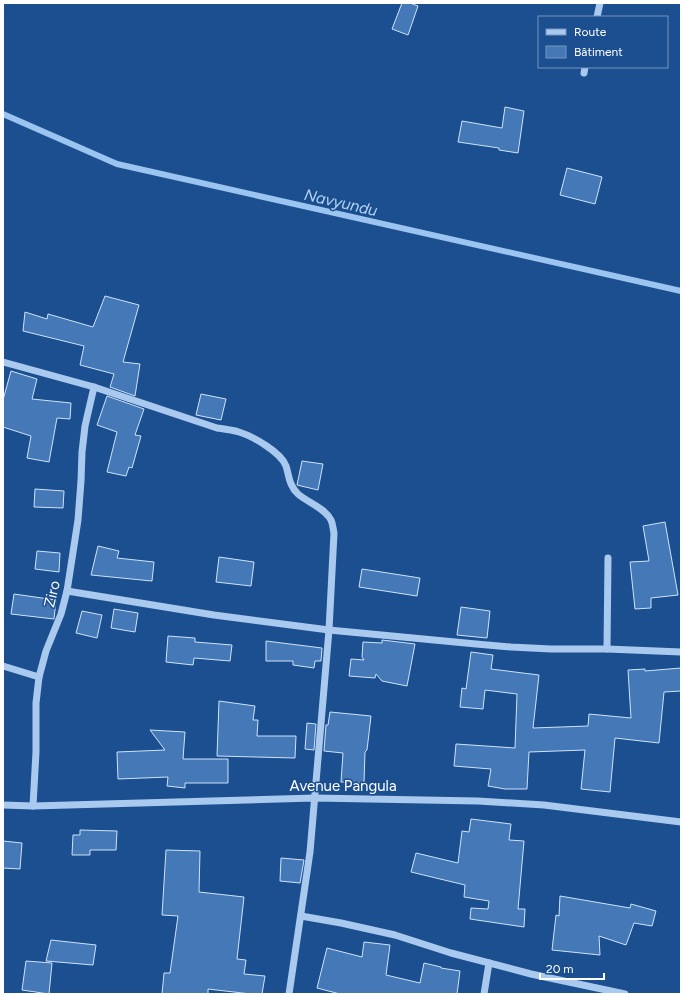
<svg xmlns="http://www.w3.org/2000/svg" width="684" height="997" viewBox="0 0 684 997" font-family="Figtree,sans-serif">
	<rect width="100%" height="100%" fill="#1b4f8f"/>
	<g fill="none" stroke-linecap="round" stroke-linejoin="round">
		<!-- stream -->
		<path stroke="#9cc4f0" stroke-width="6" d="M3,114l114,50 564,127"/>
	</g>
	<!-- building -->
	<g fill="#4478b7" stroke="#cfe3fa">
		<path d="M402,3h8l8,3 -10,29 -16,-6z"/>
		<path d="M505,107l19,4 -6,42 -19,-3v-2l-41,-6 4,-21 40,7z"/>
		<path d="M567,168l35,9 -7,27 -35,-9z"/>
		<path d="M105,296l34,9 -16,57 17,2 -5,32 -25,-9 4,-13 -34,-9 4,-19 -61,-15 2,-19 22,7 1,-5 45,13z"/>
		<path d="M11,371l26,8 -5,20 39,4 -1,16 -13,-1 -8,44 -22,-4 4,-22 -28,-9v-27z"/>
		<path d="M201,394l25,5 -5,21 -25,-5z"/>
		<path d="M107,396l37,13 -9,26 6,1 -9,32 -3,-1 -3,9 -19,-4 10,-40 -20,-7z"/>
		<path d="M302,461l21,3 -5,26 -21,-5z"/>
		<path d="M35,489l29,2 -1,17 -29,-1z"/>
		<path d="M665,522l13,73 -27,3v10l-16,1 -5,-47 19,-1 -6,-35z"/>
		<path d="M98,546l21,5 -2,7 37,4 -2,19 -61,-6z"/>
		<path d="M37,551l23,2 -1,19 -24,-3z"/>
		<path d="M219,557l35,5 -3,24 -35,-4z"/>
		<path d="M362,569l58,9 -3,18 -58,-9z"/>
		<path d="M14,594l42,6 -2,19 -43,-5z"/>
		<path d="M461,607l29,4 -3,27 -30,-3z"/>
		<path d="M114,609l24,4 -3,19 -24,-4z"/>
		<path d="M82,611l20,4 -5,23 -21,-5z"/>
		<path d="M168,636l27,2v4l37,3 -2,16 -36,-3 -1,7 -27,-3z"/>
		<path d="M382,640l33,4 -8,42 -25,-5 -6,-7 -1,4 -26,-2 2,-17 13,1 -2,-3 1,-15 19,1z"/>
		<path d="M266,641l56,7 -1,13h-6l-1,7 -21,-3v-4h-27z"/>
		<path d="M471,652l22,3 -2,14 48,6 -6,53 55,-2 1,-12 42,4 -3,-48 17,-1v2l36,-3v23l-17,1 -5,51 -44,-5 -5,54 -29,-3 4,-39 -56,2 -2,37h-22l-17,-3 3,-17 -37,-3 2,-22 59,4 2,-54 -32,-4 -2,19 -23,-2 2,-19 4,1z"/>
		<path d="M219,701l36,5 -2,14h5l-1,16h39l-1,22 -78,-2z"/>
		<path d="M330,712l41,4 -4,34 -2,2 -1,31 -23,-1 2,-29 -19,-2 2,-26h2z"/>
		<path d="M307,723l9,1 -2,26 -9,-1z"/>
		<path d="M150,730l35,2 -2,27h45v24h-43v5l-18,-2 1,-9 -50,2 -1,-27 48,-2z"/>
		<path d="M471,819l40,5 -2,16 15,1 -6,68h7l-1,18 -54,-8 1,-11 17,1 1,-8 -25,-4 1,-12 -54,-13 5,-19 42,10 4,-32 7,1z"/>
		<path d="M80,830l37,1 -1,19h-26v5h-18l1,-20h7z"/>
		<path d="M3,841l19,2 -2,26 -17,-1z"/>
		<path d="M166,850l34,1 -1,41 45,5 -7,62 9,1 -2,14 21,2 -3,18h-11l-43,-5v5h-46l2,-21h6l8,-57 -16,-1z"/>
		<path d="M281,858l23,2 -4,23 -20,-2z"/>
		<path d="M560,896l70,12 1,-4 25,7 -4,15 -18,-3 -8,22 -27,-9 1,19 -48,-5 4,-35 3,1z"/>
		<path d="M51,940l45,5 -3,20 -47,-4z"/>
		<path d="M364,942l26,3 -4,30 34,8 4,-20 17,4v1l19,3 -3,23h-117l-23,-6 10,-40 35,9z"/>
		<path d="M26,961l26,2 -3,31 -27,-4z"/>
	</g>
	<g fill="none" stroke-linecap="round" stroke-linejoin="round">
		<!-- minor -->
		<g stroke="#a9c9ee" stroke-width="7">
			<path d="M597,17l3,-14"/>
			<path d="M584,73l1,-6"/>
			<path d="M3,362l91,25 123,41c7,1 15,2 22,4 13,4 42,20 47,34 3,9 3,20 12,28 9,8 27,14 33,26 2,4 2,9 3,13l-5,97 -19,222 -21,142"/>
			<path d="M67,591l147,24 115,15 147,14 35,3 40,2h56l74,3"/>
			<path d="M607,649l1,-91"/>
			<path d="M3,666l36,11"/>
			<path d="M3,805l30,1 281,-8 164,3 66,4 137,17"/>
			<path d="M33,806l3,-54v-49l3,-26 7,-26 15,-37 6,-23 11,-71 3,-39 1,-29 3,-26 9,-39"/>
			<path d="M301,916l40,7 54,12 56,18 80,21 94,20"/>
			<path d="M484,994l5,-31"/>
		</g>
	</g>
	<g text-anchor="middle" stroke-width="3" stroke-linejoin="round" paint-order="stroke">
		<!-- street labels -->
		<g font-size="15" fill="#fff" stroke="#1b4f8f">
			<text transform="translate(52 594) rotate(-77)" y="5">Ziro</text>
			<text x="343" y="791">Avenue Pangula</text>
		</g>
		<!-- water labels -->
		<g font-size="16" font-style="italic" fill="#b5d3f5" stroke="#1b4f8f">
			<text transform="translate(341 202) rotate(13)" y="6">Navyundu</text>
		</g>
	</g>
	<!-- border -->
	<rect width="684" height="997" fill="none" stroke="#ffffff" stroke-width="8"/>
	<!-- legend -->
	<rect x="538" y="16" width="130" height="52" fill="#1b4f8f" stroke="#7695bc"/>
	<rect x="546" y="29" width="20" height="6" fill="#a9c9ee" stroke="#7695bc"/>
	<text x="574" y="36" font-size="12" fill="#ffffff">Route</text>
	<rect x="546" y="46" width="20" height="12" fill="#4478b7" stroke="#7695bc"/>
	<text x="574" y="56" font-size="12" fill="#ffffff">Bâtiment</text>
	<!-- scale -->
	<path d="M540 973v6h64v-6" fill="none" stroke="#ffffff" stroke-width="2"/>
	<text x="546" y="973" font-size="12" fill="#ffffff" stroke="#1b4f8f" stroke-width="3" paint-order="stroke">20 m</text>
</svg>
